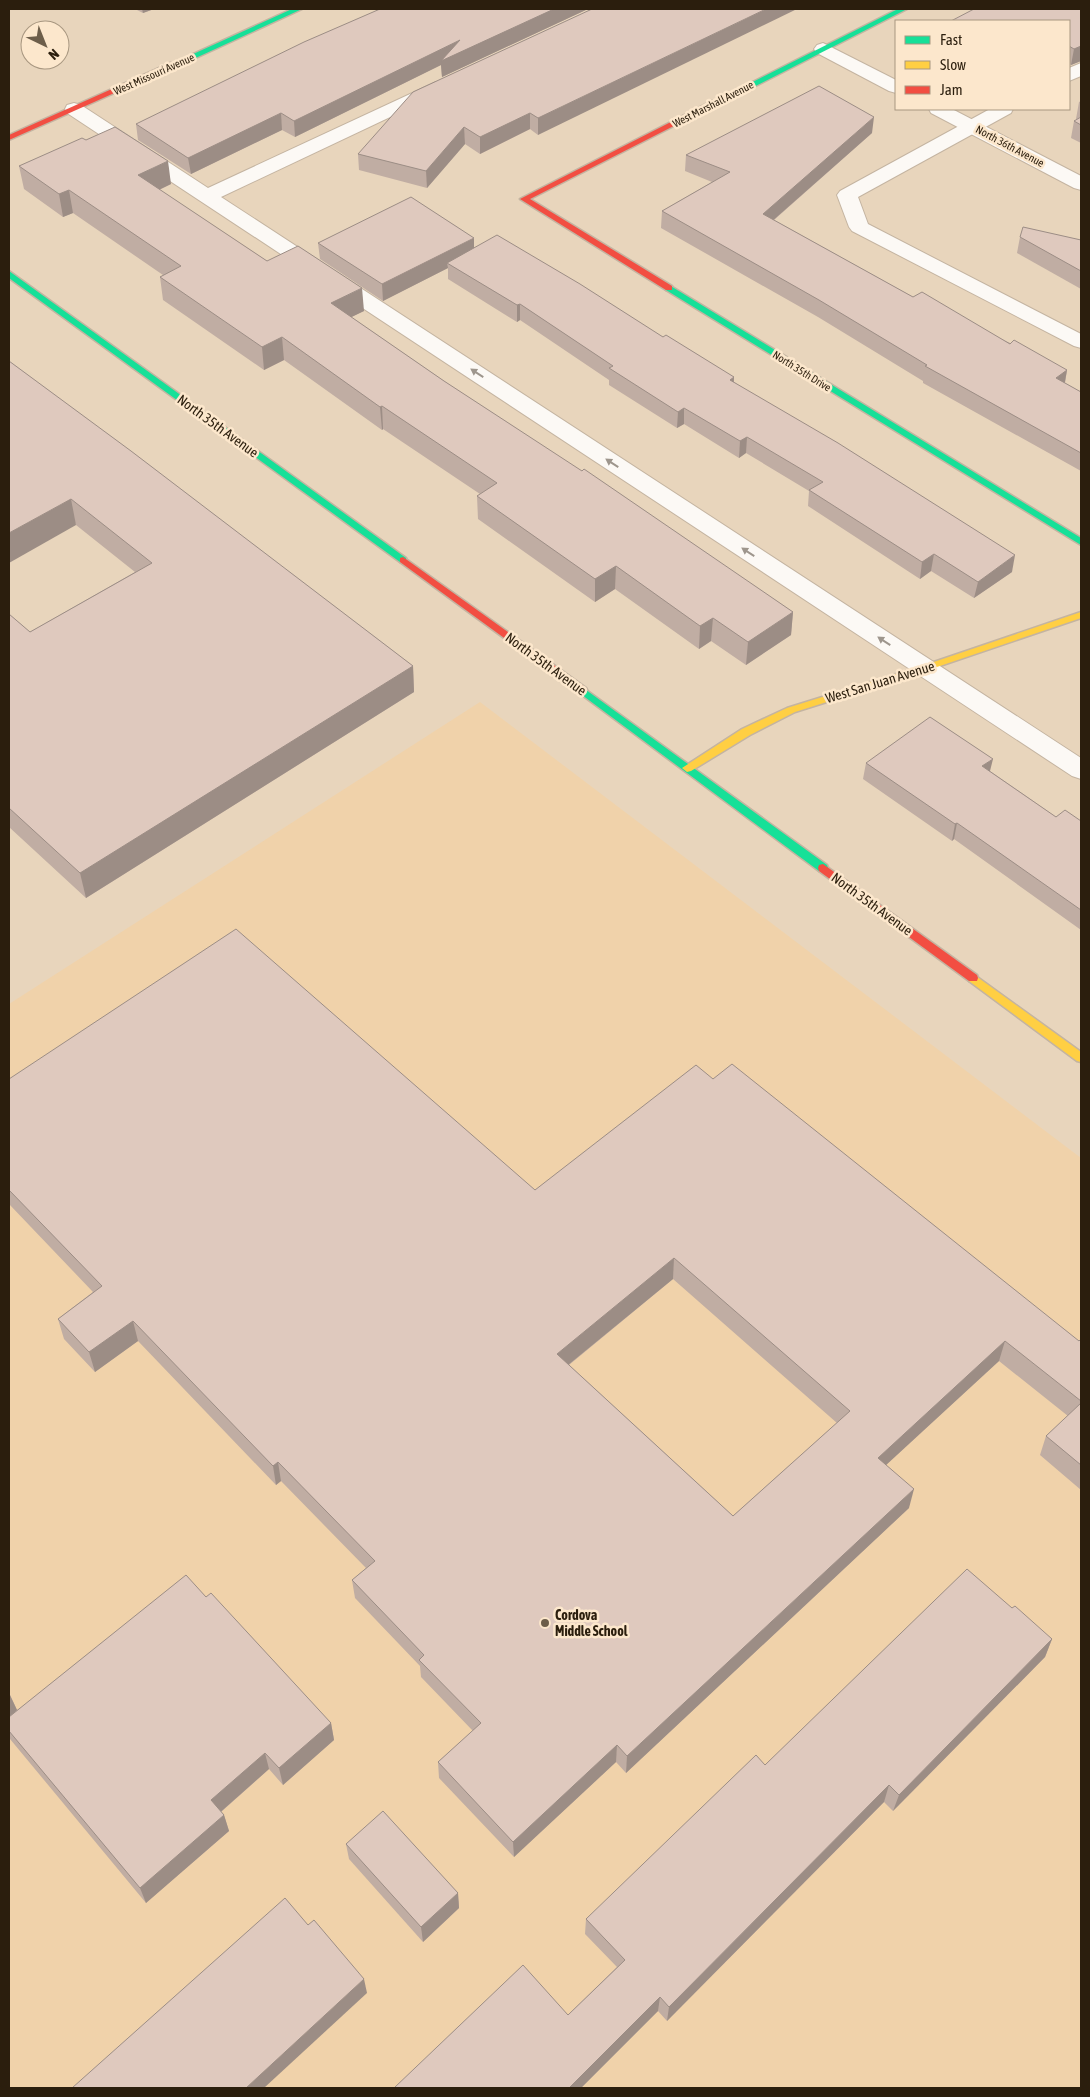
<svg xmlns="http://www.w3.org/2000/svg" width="1090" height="2097" viewBox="0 0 1090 2097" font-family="'Asap Condensed',sans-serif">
	<rect width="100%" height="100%" fill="#e8d5bc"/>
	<!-- built -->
	<path fill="#f0d2aa" d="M480,702l601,456v930h-1072v-1084z"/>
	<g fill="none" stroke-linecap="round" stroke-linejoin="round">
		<!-- lane casing -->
		<g stroke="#c4b4a1" stroke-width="2">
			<g id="lane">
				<path d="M1081,63v13l-12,5v-13z"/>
				<path d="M436,82l7,2 2,4 -2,4 -222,105 860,561v21l-9,-3 -1005,-663 -2,-4 2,-4 7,-2 7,2 127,83z"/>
				<path d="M990,109h23l-2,4 -153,84 10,27 213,110v14l-7,-2 -222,-115 -3,-4 -12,-32 3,-4z"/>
			</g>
		</g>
		<!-- street casing -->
		<g stroke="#c4b4a1" stroke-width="2">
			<g id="street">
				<path d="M823,43l73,37v13l-7,-2 -72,-38 -3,-4 3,-4z"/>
				<path d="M929,109h23l129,67v14l-7,-2 -143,-75z"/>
			</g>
		</g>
		<!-- fast casing -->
		<g stroke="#c4b4a1" stroke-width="3">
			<g id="fast">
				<path d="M292,9h10l-126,58 -7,-2z"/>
				<path d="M898,9h9l-189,96 -7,-2z"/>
				<path d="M9,271l397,287v4h-6l-391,-284z"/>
				<path d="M669,285l412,253v7l-415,-255 -1,-2z"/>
				<path d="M582,687l245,178 1,3 -1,3h-8l-241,-179 -1,-2z"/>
			</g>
		</g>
		<!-- slow casing -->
		<g stroke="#c4b4a1" stroke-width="3">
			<g id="slow">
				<path d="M1081,612v6l-153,52 -133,42 -45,23 -59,36 -4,1 -5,-4 60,-39 45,-21 135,-42z"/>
				<path d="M973,974l108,78v10l-4,-1 -108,-80 -1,-3z"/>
			</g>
		</g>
		<!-- jam casing -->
		<g stroke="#c4b4a1" stroke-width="3">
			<g id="jam">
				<path d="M170,63l7,2 -168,75v-5z"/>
				<path d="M712,101l7,2 -189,96 142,87v4h-6l-146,-91z"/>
				<path d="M403,557l183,131 1,2 -1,2h-8l-178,-130v-4z"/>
				<path d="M823,864l154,111 1,3 -1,3h-8l-150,-110 -1,-3 1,-3z"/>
			</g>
		</g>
		<!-- lane -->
		<use href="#lane" fill="#fcf9f5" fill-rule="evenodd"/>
		<!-- street -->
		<use href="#street" fill="#fcf9f5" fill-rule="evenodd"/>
		<!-- fast -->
		<use href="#fast" fill="#16e098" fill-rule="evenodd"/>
		<!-- slow -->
		<use href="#slow" fill="#ffcf43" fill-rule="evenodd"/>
		<!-- jam -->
		<use href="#jam" fill="#f24e42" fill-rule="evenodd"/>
	</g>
	<!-- wall -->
	<g fill="#c0ada3" fill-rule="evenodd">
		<path d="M135,9h19l-11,4z"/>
		<path d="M588,9l-146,68 -1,-12 -146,72 -13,-7 -91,44 -53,-34 -2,-16z"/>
		<path d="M592,9l-54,126 -8,-6 -50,25 -15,-10 -38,44 -68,-18 -1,-16z"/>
		<path d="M1081,9v52l-10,4 -2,-1v-43z"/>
		<path d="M1081,101v42l-10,-5 3,-17 4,-2h-2l3,-17z"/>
		<path d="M872,133l-98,87 139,77 154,73 -2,13 16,9v79l-158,-88v-2l-105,-64 -157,-89 1,-17 50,-29 -27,-11 1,-16z"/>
		<path d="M86,140l85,44 -12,6 108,71 97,50 -13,6 93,64 349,231 -2,23 -45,30 -35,-24 -12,8 -84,-60 -20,13 -117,-83 -1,-23 3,-2 -97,-65 -1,1 -98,-70 -20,10 -101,-70 -3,-23 3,-2 -90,-62 -10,4 -39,-28 -5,-23z"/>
		<path d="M1020,237l61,3v49l-64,-36z"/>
		<path d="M318,243l156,5 189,89 71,40v5l278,190 -38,26 -43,-27 -11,8 -112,-73 1,-15 -63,-38 -7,5 -55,-34 -7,4 -68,-43v-5l-89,-60 -3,2 -69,-43v-11l-65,33 -63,-42z"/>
		<path d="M9,361l404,305 1,26 -328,206 -77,-71v-213l21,18 105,-60 -59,-47z"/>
		<path d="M866,763l124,8 66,46 25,4v109l-127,-91 -2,2 -89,-62z"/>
		<path d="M9,1079l526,111 178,-111 366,262 2,-2v151l-41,-35 6,-19 22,-20 -69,-55 -113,104 23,43 -283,265 -10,-11 -102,95 -75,-79 -1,-16 35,-31 -52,-54 -1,-11 -65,-68 -3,-18 14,-12 -85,-87 -5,4 -138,-144 -43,31 -31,-33 -6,-20 35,-27 -84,-88zM673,1279l164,144 -104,93 -164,-151z"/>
		<path d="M206,1597l125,126 3,17 -51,45 -14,-16 -48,43 3,3 5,16 -83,72 -136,-164 -1,-2v-44l8,17z"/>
		<path d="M1012,1608l40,31 -7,18 -152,154 -9,-9 -217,219 -9,-10 -77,77h-187l174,-73 49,-48 -32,-33 1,-15 179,-154z"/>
		<path d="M346,1844l112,49 1,15 -36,34 -74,-83z"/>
	</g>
	<!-- shaded-wall -->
	<g fill="#9c8d85">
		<path d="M142,9h12l-11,4z"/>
		<path d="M554,9h34l-146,68 -1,-12 -146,72 -1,-16 166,-81z"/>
		<path d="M766,9h31l-259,126v-17z"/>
		<path d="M1081,46v15l-10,4 3,-16z"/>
		<path d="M281,113l1,17 -91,44 -3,-16z"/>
		<path d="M530,113v16l-50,25v-17z"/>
		<path d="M874,117l-2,16 -110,97 1,-16z"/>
		<path d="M464,127l1,17 -38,44 -1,-17z"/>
		<path d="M168,161l3,23 -29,14 -4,-23z"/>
		<path d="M69,190l4,23 -10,4 -4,-23z"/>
		<path d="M474,238v17l-27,8 1,5 -65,33 -1,-17z"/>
		<path d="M362,288l2,23 -31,15 -2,-23z"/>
		<path d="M520,304v16l-3,2v-17z"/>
		<path d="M282,337l2,23 -20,10 -2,-23z"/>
		<path d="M1067,370l-3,17 -8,-9z"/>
		<path d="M734,377l-1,17 -3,-14z"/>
		<path d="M382,406l1,23 -1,1 -2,-23z"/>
		<path d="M684,408v16l-7,4 1,-16z"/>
		<path d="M747,437l-1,16 -7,5 1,-17z"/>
		<path d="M71,499l5,26 -67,38v-30z"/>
		<path d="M934,554l-3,17 -11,8 2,-17z"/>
		<path d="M1015,555l-3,17 -38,26 4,-16z"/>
		<path d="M616,566l-1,23 -20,13v-23z"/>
		<path d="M793,612l-2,23 -45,30 2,-23z"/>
		<path d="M713,618l-2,23 -12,8 1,-23z"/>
		<path d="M413,666l1,26 -328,206 -6,-25z"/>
		<path d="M993,759l-4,16 -7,-9z"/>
		<path d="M957,823l-3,16 -2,2 3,-17z"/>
		<path d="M674,1258l-1,21 -116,95v-20z"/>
		<path d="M133,1321l5,20 -43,31 -6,-20z"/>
		<path d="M1005,1341l-6,20 -126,116 5,-19z"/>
		<path d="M278,1462l3,19 -5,4 -3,-19z"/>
		<path d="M914,1489l-5,19 -283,265 1,-17z"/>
		<path d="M1052,1639l-7,18 -152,154 6,-16z"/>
		<path d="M9,1693l8,17 -8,7z"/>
		<path d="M331,1723l3,17 -51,45 -4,-17z"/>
		<path d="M617,1745l-1,17 -102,95 -1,-15z"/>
		<path d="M265,1753l4,16 -53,47 -5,-16z"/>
		<path d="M889,1785l-5,17 -217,219 2,-14z"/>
		<path d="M224,1815l5,16 -83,72 -6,-15z"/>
		<path d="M458,1893l1,15 -36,34 -2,-15z"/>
		<path d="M364,1979l3,14 -103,95h-18z"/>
		<path d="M660,1997l-2,14 -77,77h-12z"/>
	</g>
	<!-- building -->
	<g fill="#dfc9be" stroke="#9c8d85" fill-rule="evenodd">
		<path d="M380,9h174l-113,52 19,-21 -166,81 -13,-8 -93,45 -52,-34 168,-82z"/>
		<path d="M592,9h174l-228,109 -8,-5 -50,24 -16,-10 -38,44 -68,-17 55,-62z"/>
		<path d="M974,9h107v37l-7,3 -5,-3v-25h-118z"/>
		<path d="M819,86l55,31 -111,97 150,83 9,-5 88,52 4,-4 53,30 -11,8 25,14v61l-156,-87 2,-1 -108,-65 -157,-89 68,-39 -44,-17z"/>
		<path d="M1081,117v8l-7,-4z"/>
		<path d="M115,127l53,34 -30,14 129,86 31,-15 64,42 -31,15 113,78 138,90 2,-2 209,143 -45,30 -35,-24 -13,8 -84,-60 -21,13 -118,-83 20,-13 -115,-77 -2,1 -98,-70 -20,10 -102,-70 21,-11 -112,-76 -10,4 -40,-28 63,-28 4,2z"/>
		<path d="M411,197l63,41 -92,46 -64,-41z"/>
		<path d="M1023,227l58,13v31l-61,-34z"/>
		<path d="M497,235l83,49 83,53 3,-2 68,42 -4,3 108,63 177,112 -37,27 -44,-28 -12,8 -113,-72 14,-8 -76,-45 -7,4 -56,-33 -6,4 -69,-44 4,-2 -93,-62 -3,1 -70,-42z"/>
		<path d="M9,361l122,90 282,215 -333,207 -71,-65v-194l21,18 122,-69 -81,-64 -62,34z"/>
		<path d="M930,717l63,42 -11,7 74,51 9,-7 16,11v89l-124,-87 -2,1 -89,-61z"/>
		<path d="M236,929l299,261 161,-125 17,14 19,-15 347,277 2,-2v62l-76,-60 -127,117 36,31 -287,267 -10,-11 -104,97 -75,-80 43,-39 -62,-63 5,-5 -72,-75 23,-19 -97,-99 -5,4 -140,-145 -44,31 -31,-33 44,-33 -93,-96v-111zM674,1258l176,153 -117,105 -176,-162z"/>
		<path d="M1081,1403v62l-35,-29z"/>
		<path d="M967,1569l45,39 3,-2 37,33 -153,156 -10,-10 -220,222 -9,-10 -91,91h-175l129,-123 45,50 57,-55 -39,-41 170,-164 9,10z"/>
		<path d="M186,1575l20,22 5,-4 120,130 -52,45 -14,-15 -54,47 13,15 -84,73 -131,-157v-14z"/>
		<path d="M383,1811l75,82 -37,34 -75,-83z"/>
		<path d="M285,1898l23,27 6,-5 50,59 -118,109h-174z"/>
	</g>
	<!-- one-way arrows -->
	<defs><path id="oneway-solid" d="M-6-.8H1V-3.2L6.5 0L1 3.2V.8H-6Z" transform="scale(1.25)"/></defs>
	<g fill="#9e968d">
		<use href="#oneway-solid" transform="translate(477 373) rotate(-147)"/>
		<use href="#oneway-solid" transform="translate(612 463) rotate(-147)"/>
		<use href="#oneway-solid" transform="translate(748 552) rotate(-147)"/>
		<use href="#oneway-solid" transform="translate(884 641) rotate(-147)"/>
	</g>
	<!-- markers -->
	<circle fill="#6d5e4a" stroke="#fce7cc" stroke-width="2" cx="545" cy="1623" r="5"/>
	<g text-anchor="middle" stroke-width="5" stroke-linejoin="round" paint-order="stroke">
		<!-- far-street labels -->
		<g font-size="11" fill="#2b1e0d" stroke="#fce7cc">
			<text transform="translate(154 74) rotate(-24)" y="4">West Missouri Avenue</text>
			<text transform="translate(713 104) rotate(-27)" y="4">West Marshall Avenue</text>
			<text transform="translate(1010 146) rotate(28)" y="4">North 36th Avenue</text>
			<text transform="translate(802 371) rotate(32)" y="4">North 35th Drive</text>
		</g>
		<!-- street labels -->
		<g font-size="14" fill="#2b1e0d" stroke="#fce7cc">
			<text transform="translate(218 426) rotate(36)" y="5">North 35th Avenue</text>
			<text transform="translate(546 664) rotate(36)" y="5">North 35th Avenue</text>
			<text transform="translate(880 682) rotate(-17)" y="5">West San Juan Avenue</text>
			<text transform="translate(872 904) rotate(36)" y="5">North 35th Avenue</text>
		</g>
		<!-- poi labels -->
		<g font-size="14" font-weight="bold" fill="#2b1e0d" stroke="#fce7cc" text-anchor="start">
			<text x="555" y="1620">Cordova<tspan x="555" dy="16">Middle School</tspan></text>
		</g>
	</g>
	<!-- border -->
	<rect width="1090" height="2097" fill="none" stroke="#2b1e0d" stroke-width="20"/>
	<!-- legend -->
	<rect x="895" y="20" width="175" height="90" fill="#fce7cc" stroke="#a89780"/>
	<rect x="905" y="36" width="25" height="8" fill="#16e098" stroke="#a89780"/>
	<text x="940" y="45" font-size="15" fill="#2b1e0d">Fast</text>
	<rect x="905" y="61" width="25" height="8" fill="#ffcf43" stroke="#a89780"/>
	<text x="940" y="70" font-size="15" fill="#2b1e0d">Slow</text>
	<rect x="905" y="86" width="25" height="8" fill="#f24e42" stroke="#a89780"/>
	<text x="940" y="95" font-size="15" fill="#2b1e0d">Jam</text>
	<!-- north arrow -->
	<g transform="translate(45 45) rotate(137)"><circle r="24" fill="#fce7cc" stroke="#a89780"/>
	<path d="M0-4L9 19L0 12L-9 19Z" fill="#6d5e4a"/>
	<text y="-8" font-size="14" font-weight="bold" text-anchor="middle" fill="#2b1e0d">N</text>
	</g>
</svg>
